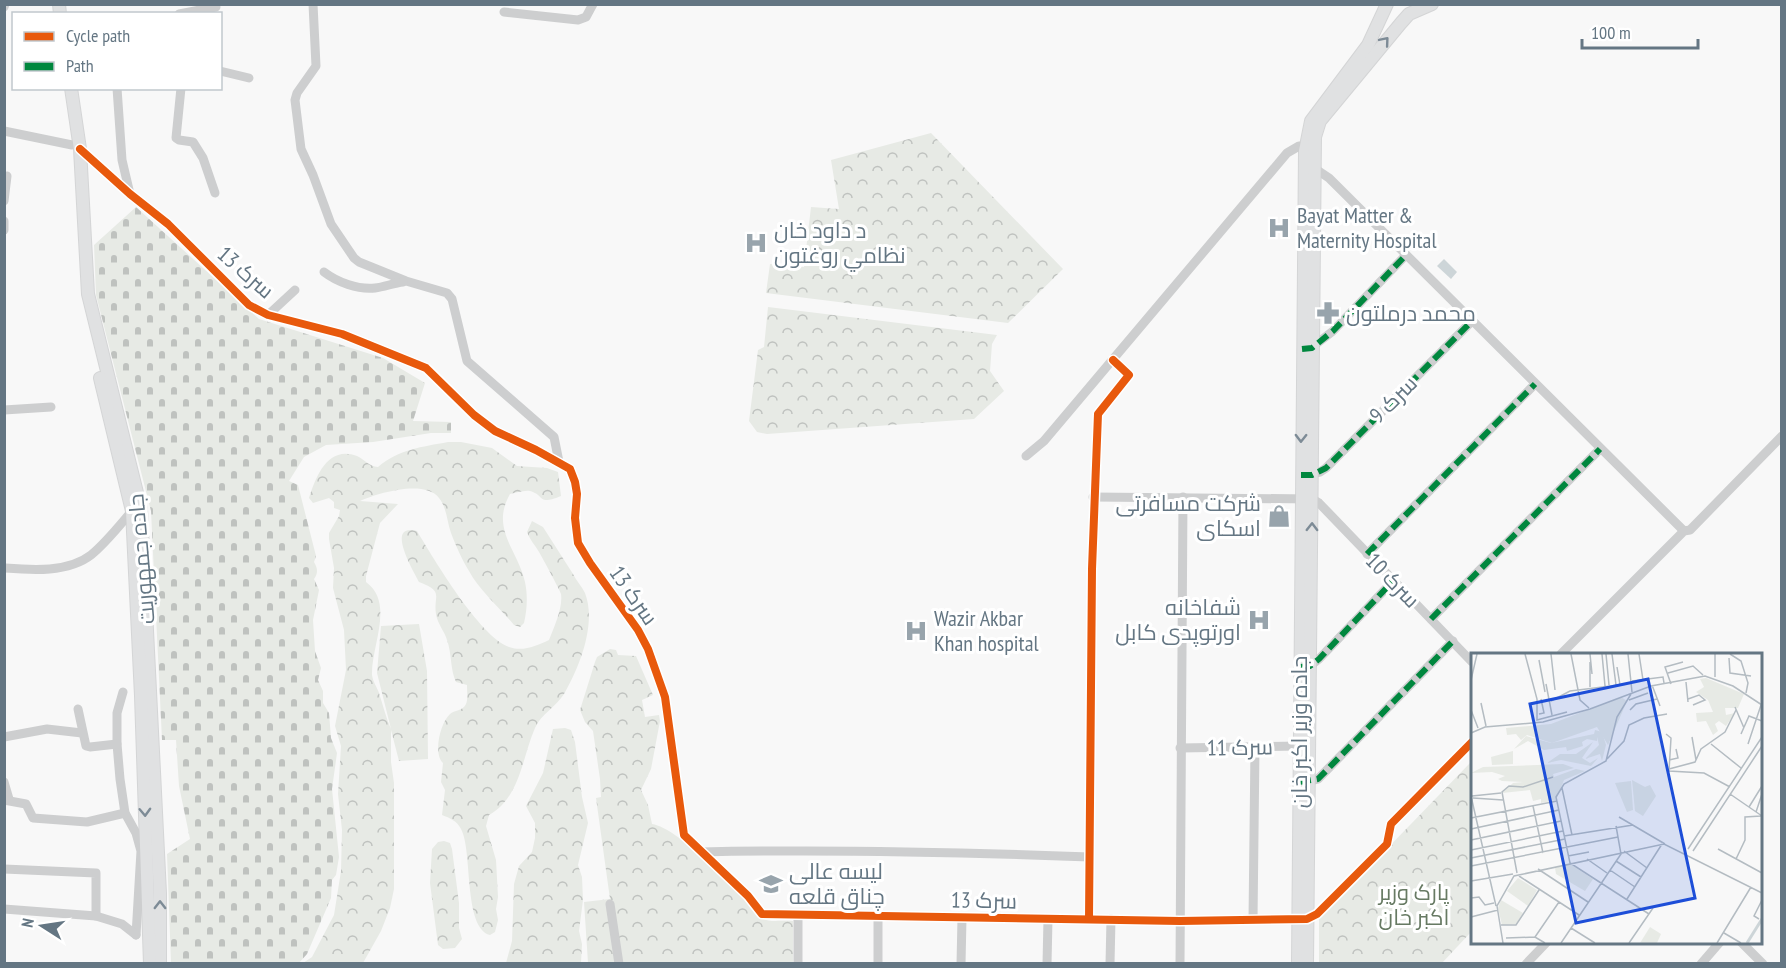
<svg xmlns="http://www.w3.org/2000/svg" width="1786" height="968" viewBox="0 0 1786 968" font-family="'PT Sans Narrow',Cairo,sans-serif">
	<defs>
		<pattern id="forest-crowns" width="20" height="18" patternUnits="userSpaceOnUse" patternTransform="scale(1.5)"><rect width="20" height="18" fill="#e7eae5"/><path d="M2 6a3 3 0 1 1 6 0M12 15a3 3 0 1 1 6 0" fill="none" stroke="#bfc2bf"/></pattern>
		<pattern id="cemetery-stones" width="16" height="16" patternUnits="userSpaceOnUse" patternTransform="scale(1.5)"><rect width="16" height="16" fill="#e7eae5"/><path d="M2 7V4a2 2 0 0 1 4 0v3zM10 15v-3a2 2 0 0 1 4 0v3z" fill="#bfc2bf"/></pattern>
	</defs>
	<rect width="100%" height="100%" fill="#f8f8f8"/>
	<!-- forest -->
	<g fill="url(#forest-crowns)">
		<path d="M931,133l132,136 -55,54 -242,-30 4,-29 34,3 7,-60 28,2 -8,-49z"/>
		<path d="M768,307l229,28 -5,9 -2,27 14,20 -30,28 -207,15 -10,-2 -8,-11 9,-71 6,-3z"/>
		<path d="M448,442h13l31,6 25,18 30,2 11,4 3,24c-24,10 -16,-1 -31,-5 -6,-1 -14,2 -20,3 -20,35 8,56 15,88 3,14 2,28 -1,41l-4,4 -6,-2c-14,-17 -35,-35 -45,-54 -7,-11 -13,-25 -18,-38 -4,-11 -4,-25 -12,-35 -14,-19 -61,-5 -79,3l38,3 -18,19 -14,53v6c29,21 5,64 6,93 1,7 5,12 7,18 4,12 7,25 12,36l-14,-56 4,-47 38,-2 8,47 1,88 -29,2 -8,-31v32l3,21v106l-4,19 -9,23 -18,32h-60l9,-6 22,-42 7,-44 1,-41 -4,-36 3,-48 -6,-20 11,-56 -2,-40 -11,-42 1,-20 -5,-29v-6l10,-17 1,-6 -6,-2v-6l-5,-4 -16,5 -4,-5c7,-22 19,-53 48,-42 8,4 12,10 21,11 21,-18 44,-20 70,-25z"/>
		<path d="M532,521l11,6c10,16 20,31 30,47 3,6 9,13 12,19 12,31 -6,75 -21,101 -8,13 -23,20 -29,34 -13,30 -15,70 -46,87l-3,11 10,34 2,37 -2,12 2,11 -3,12 -5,3c-27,-7 -17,-84 -29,-106 -4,-8 -11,-11 -19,-14l3,-25 -4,-8 2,-19c-10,-9 -3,-40 7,-49 4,-4 13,-3 16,-10 2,-4 1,-13 1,-19l-11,-3c-6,-13 -4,-28 -9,-42 -2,-8 -10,-17 -11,-26 -3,-19 9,-22 -17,-32 -5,-10 -35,-60 -2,-51 16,27 63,106 92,116 14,5 27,-1 40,-7 5,-13 14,-32 12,-46 0,-2 -19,-37 -22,-42 -4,-7 -9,-12 -12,-20z"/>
		<path d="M610,649l6,1 2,5 18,1 17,39 -11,5 3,17 14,-2 1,6 -9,48 -10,21 7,15 4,19c28,5 74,58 96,79 14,23 21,17 45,18v42h-205l-4,-61 26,-3 -14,-101 5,-1 -1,-18 -7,-48 -8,-9 -5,-12 15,-48 2,-5z"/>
		<path d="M565,728l6,2 4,12 7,55 6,26 -10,42 4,12 1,23 -4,31 3,13 -1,19h-75l6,-22 2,-57 5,-18 13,-14 3,-14v-15l-9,-17 17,-33 10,-44z"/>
		<path d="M1470,763l2,2v166l-30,32h-123v-44z"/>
		<path d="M444,841l6,2 2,6 7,54v25l3,11 -7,9 -12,1 -5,-4 -8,-62 2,-34 6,-7z"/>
	</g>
	<!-- cemetery -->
	<path fill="url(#cemetery-stones)" d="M136,207l123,112 124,39 42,25 -12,38 38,1v11h-20l-58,9 -47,3 -22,12 -15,24 9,4 18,71 -2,6c4,7 4,11 0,17l5,11 -6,30 2,31 6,17 -3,12 5,11v12l6,10 2,25 6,15 -5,36 7,68 -3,18 -4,5 -1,18 -24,56 -8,9h-128l-4,-109 23,-15 -11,-53 -3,-46h-14l-11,-229 -55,-216 -2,-50z"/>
	<!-- water -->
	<path fill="#cdd5d8" d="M1444,259l13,13 -6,7 -14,-13z"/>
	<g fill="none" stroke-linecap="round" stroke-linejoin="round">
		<!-- major casing -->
		<g stroke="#d4d5d6" stroke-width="14">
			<g id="major">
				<path d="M59,4l1,10"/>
				<path d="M71,88l9,61 8,145 53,215 19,384v71"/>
				<path d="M100,378l32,133 9,185 9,268"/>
				<path d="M1298,964l7,-813 6,-30 57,-76 19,-41"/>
				<path d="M1307,964l8,-827 5,-16 81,-98 8,-9 23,-10"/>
			</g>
		</g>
		<!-- minor -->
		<g stroke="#cdcecf" stroke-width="9">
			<path d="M313,4l3,62 -19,27 -2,7 6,49 12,26 18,49 23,34 5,4 47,19 41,12 5,6 15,62 87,76 5,25"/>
			<path d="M4,7l1,-3"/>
			<path d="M504,12l74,8 8,-3 7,-13"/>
			<path d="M179,14l37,-7"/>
			<path d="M220,71l29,7"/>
			<path d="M117,88l5,72 8,34"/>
			<path d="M181,88l-5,50 3,2 14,2 10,16 12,35"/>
			<path d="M4,131l68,14"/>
			<path d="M80,149l50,45 38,30 81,81 19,10 74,19 84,34 48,47 21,16 41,19 34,19 5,13 2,12 -2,24 3,25 12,20 48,67 10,19 17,48 19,138 64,61 14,18 418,7 127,-2 10,-5 70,-70 4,-20 81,-82"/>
			<path d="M1314,168l15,10 355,353"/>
			<path d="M4,201l3,-25"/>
			<path d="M4,221v9"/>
			<path d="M324,272c13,10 34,18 51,16 9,-1 19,-5 28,-6"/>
			<path d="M268,315l27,-25"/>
			<path d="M1311,348l22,-17 73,-76"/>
			<path d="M4,410l47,-3"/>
			<path d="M1026,456l18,-15 243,-288 12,-7 12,1"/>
			<path d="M1306,475l14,-3 6,-4 146,-147"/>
			<path d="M1093,497l219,2 7,4 153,159"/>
			<path d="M1367,554l168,-170"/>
			<path d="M4,568c27,2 64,5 87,-13 14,-11 29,-30 41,-44"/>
			<path d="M1431,619l169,-170"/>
			<path d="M1561,654l123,-123 6,-1 92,-94"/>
			<path d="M1305,667l5,-1 9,-7 74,-78"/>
			<path d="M123,692l-6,21v31l3,35 5,34 11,20 5,18 -5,84"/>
			<path d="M78,709l8,37 4,1 27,-3"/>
			<path d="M4,737l43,-8 35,4"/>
			<path d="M1180,748l119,-2"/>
			<path d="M4,782l5,17"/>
			<path d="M1304,782l14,-3 135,-138"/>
			<path d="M4,800l22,4 7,14 54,4 38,-9"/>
			<path d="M701,852c130,-3 259,0 389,5"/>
			<path d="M4,869l92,4v43"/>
			<path d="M610,904l9,60"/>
			<path d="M4,909l92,7 26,8 14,11"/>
			<path d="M798,915v49"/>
			<path d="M1089,919l3,-350 6,-155 31,-39 -16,-15"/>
			<path d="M1253,920l2,-173"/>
			<path d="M1741,942l22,22"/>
			<path d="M878,964v-47"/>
			<path d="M961,964l1,-46"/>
			<path d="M1047,964l1,-45"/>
			<path d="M1110,964l1,-45"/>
			<path d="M1180,964l3,-467"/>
			<path d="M1526,964l21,-22"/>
			<path d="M1701,964l19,-22"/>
		</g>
		<!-- major -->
		<use href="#major" stroke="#e0e1e2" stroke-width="12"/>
		<!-- quiet -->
		<g stroke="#00873e" stroke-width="6" stroke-dasharray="12 6" stroke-linecap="butt">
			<path d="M1302,349l10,-1 21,-17 73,-76"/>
			<path d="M1301,475h11l14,-7 146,-147"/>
			<path d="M1367,554l168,-170"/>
			<path d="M1431,619l169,-170"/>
			<path d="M1300,667l10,-1 9,-7 74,-78"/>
			<path d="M1299,782l19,-3 135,-138"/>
		</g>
		<!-- cycleway casing -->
		<g stroke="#fff" stroke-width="11">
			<g id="cycleway">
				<path d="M80,149l50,45 38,30 81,81 19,10 74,19 84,34 48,47 21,16 41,19 34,19 5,13 2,12 -2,24 3,25 12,20 48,67 10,19 17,48 19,138 64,61 14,18 418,7 127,-2 10,-5 70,-70 4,-20 81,-82"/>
				<path d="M1089,919l3,-350 6,-155 31,-39 -16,-15"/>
			</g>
		</g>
		<!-- cycleway -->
		<use href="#cycleway" stroke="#e8590c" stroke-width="8"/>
	</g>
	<!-- one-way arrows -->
	<defs><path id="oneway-chevron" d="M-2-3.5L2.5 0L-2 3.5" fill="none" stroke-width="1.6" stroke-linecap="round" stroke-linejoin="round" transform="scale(1.5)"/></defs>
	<g stroke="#7d8b96">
		<use href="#oneway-chevron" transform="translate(1385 41) rotate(-50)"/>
		<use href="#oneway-chevron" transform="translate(1301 438) rotate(91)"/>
		<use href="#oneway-chevron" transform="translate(1312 527) rotate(-89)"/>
		<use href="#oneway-chevron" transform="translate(145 812) rotate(88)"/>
		<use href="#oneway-chevron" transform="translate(160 905) rotate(-90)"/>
	</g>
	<!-- icons -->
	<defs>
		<g id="hospital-bare" transform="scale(1.8)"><path d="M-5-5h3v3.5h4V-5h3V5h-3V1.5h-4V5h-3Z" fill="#98a4ac" stroke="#fff" stroke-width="2.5" paint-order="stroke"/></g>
		<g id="pharmacy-bare" transform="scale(1.8)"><path d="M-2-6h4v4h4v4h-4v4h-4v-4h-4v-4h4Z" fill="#98a4ac" stroke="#fff" stroke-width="2.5" paint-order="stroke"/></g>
		<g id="shop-bare" transform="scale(1.8)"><path d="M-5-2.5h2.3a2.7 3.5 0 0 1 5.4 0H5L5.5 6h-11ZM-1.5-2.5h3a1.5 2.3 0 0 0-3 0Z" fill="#98a4ac" stroke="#fff" stroke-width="2.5" paint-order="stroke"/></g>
		<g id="school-bare" transform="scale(1.8)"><path d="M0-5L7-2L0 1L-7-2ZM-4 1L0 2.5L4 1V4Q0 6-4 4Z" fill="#98a4ac" stroke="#fff" stroke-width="2.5" paint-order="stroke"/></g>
	</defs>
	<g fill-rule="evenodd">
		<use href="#hospital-bare" x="1279" y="228"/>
		<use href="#hospital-bare" x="756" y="243"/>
		<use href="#pharmacy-bare" x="1328" y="313"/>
		<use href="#shop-bare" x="1279" y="516"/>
		<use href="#hospital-bare" x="1259" y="620"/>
		<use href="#hospital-bare" x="916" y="631"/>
		<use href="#school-bare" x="771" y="884"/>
	</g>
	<g text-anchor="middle" stroke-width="6" stroke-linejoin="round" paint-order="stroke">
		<!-- poi labels -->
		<g font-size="22" fill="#647683" stroke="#fff" text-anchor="start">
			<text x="1297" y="223">Bayat Matter &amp;<tspan x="1297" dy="25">Maternity Hospital</tspan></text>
			<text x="774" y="238">د داود خان<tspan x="774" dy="25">نظامي روغتون</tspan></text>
			<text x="1346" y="321">محمد درملتون</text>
			<text x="1261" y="511" text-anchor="end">شرکت مسافرتی<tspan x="1261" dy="25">اسکای</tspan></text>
			<text x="1241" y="615" text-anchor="end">شفاخانه<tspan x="1241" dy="25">اورتوپدی کابل</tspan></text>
			<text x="934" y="626">Wazir Akbar<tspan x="934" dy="25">Khan hospital</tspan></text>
			<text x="789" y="879">لیسه عالی<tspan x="789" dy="25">چناق قلعه</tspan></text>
		</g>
		<!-- street labels -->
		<g font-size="22" fill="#647683" stroke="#fff">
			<text transform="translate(246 272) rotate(41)" y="8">سرک 13</text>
			<text transform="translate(1393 399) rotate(-45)" y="8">سرک 9</text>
			<text transform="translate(141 559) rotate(-95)" y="8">جاده جمهوریت</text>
			<text transform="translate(1393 580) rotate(46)" y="8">سرک 10</text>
			<text transform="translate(634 595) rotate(55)" y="8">سرک 13</text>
			<text transform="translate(1299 732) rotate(-90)" y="8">جاده وزیر اکبر خان</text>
			<text transform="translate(1240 747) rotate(-1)" y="8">سرک 11</text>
			<text transform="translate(984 900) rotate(1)" y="8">سرک 13</text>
		</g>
		<!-- park labels -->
		<g font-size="22" fill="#677a63" stroke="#fff">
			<text x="1414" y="900">پارک وزیر<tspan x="1414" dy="25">اکبر خان</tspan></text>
		</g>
	</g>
	<!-- overview -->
	<g transform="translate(1471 653)">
		<rect width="291" height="291" fill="#f8f8f8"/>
		<path d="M47,225l19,12 -9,16 -21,-15zM30,247l22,13 -7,11 -14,1 -4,-17z" fill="#e7eae5"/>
		<path d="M124,77l7,2 4,13 -4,16 -2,-7 -15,5 14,-14 -2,-8v4l-10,-2 -5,3 1,4 -16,5 -1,-4 -22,3 -16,-9 -14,8 12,-13 25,7 43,-9zM122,89l-11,16 8,5 8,-5 -7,8 -30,-6 -14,3 13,-9h16zM42,98v13l24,-1 -45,2 -1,-8zM92,111l11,4 -21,6 1,3 22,-8 9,2 -21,9 -8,20 -15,3v-4l-8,2 -3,-11 -28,3 11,-10 10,-1 -21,-1 -4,-2 7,-3 -13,-4 -21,1 12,-6zM161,127l13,7 5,-2 6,11 -13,20 -8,-5zM160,128l2,29 -6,2 -12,-29zM99,211l23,15 -8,12 -29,-17 -1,-6z" fill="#e7eae5"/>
		<path d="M235,25l38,16 -6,14h-13l1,7 9,-2 -9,13 -7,-5 -4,3 3,7 -5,4 -7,-14 -9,1 -1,-9 17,-1 -5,-12 -12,-8 8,-5 -4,-8zM150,44l6,4 -19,44 -11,-18 -45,16 -25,-8 -6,5 -5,-6 -9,1 -1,-7 45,-4z" fill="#e7eae5"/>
		<path d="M179,274l11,7 -4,9h-17z" fill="#e7eae5"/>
		<path fill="none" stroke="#cdd5d8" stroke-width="3" d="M276,290l15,-24"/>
		<path fill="none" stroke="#b4bcc2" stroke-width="1.5" d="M54,1l12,45v21l30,-8M80,1l4,36M100,1l9,46 9,8M119,1l2,20M131,1l3,32M135,1l3,31M141,1l4,31M157,1l4,38M168,1l4,26M244,1v23M259,1l11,7 7,22 -2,10M258,5l1,15 21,3M68,7l6,32M119,9v25M146,14l3,18M197,20l25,-7 10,9M0,27l6,-26M161,28l31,-4 1,6M215,29l2,20M75,31l6,31M200,31l-6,-17 18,-5M181,32l8,21M160,41l-14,23 -11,44 -42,23 -8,13 14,66 79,51M217,46l11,-4 6,5 -12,5M158,47l19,-7M80,48l19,-10 57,-7M10,50l5,23M264,54l9,21M0,57l7,18M159,57l6,-6 21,-5M68,61l5,-1 -3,-14M0,80l14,-6 58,-5 47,-13 61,-23 54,-10 28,10 29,19M195,81l5,4 -2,33 35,2 26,14M270,81l8,-18 13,5M221,84l4,23M240,91l30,24M277,91l13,-39M136,106l17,-18 5,-16 15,-7 23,-4M198,107l9,-2 -2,-9M198,116l26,-7 6,-13 24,-17 11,-22M91,135l10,47M259,141l32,22M0,143l25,110M1,143l29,-3M2,145l30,2M62,153l10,47M278,154l13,-21M285,159l6,-18M148,164l46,27M0,165l86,-17M0,176l88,-19M93,183l69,-11M0,187l90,-19M217,196l74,-112M247,196l44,24M0,197l92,-19M153,198l23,17M222,198l69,-105M97,203l21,-4M0,205l94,-19M116,206l20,14M265,206l9,-19v-23l16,-1M145,208l25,16M0,213l147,-29M67,216l50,33M139,217l25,17M46,220l-15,-81 7,-6 14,1 30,-10M48,223l60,39M0,228l42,-7M0,245l8,-1 6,8 9,-2M156,246l35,-55M0,264l27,-7M288,266l-5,-3 8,-16M30,272h15l23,-35M100,275l24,15M253,280l17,10M64,284l24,-35M35,285l29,-1 10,6M32,290l-6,-37 17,-30 150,-32 98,49M90,290l60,-89 -5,-28M158,290l24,-35M246,290l34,-56"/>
		<path fill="#1d4ed8" fill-opacity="0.15" stroke="#1d4ed8" stroke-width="3" d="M177,26l47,219 -119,25 -46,-219z"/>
		<rect width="291" height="291" fill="none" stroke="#647683" stroke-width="3"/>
	</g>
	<!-- border -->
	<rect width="1786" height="968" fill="none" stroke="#647683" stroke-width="12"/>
	<!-- legend -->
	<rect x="12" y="12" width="210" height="78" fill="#ffffff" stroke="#c1c8cd" stroke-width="1.5"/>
	<rect x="24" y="32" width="30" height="9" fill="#e8590c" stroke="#c1c8cd" stroke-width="1.5"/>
	<text x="66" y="42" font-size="18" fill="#647683">Cycle path</text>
	<rect x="24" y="62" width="30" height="9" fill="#00873e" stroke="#c1c8cd" stroke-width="1.5"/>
	<text x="66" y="72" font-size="18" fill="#647683">Path</text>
	<!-- north arrow -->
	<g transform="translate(42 926) rotate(282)" stroke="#ffffff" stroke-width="4.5" paint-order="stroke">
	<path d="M0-4.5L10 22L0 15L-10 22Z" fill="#647683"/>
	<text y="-9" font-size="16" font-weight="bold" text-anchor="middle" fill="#647683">N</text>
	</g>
	<!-- scale -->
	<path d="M1582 39v9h116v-9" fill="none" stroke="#647683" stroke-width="3"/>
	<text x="1591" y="39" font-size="18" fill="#647683" stroke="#ffffff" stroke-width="4.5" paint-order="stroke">100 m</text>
</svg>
